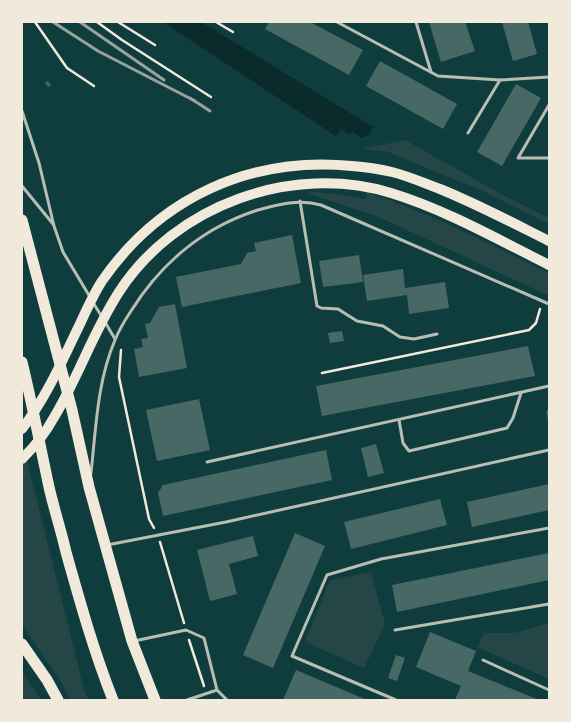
<svg xmlns="http://www.w3.org/2000/svg" width="571" height="722" viewBox="0 0 571 722" font-family="'Noto Sans',sans-serif">
	<rect width="100%" height="100%" fill="#0f3d3e"/>
	<!-- green -->
	<g fill="#244646">
		<path d="M405,140l96,54 48,24v6l-62,-31 -101,-42 -25,-2z"/>
		<path d="M316,192l29,3 21,4v-7c64,21 123,52 183,81v23l-170,-79 -73,-24z"/>
		<path d="M22,441l62,249 5,10h-18l-13,-23 -36,-52z"/>
		<path d="M371,572l14,52 -21,44 -59,-26 25,-62z"/>
		<path d="M549,623v56l-72,-32 7,-14h30z"/>
		<path d="M22,672l19,28h-19z"/>
	</g>
	<!-- water -->
	<path fill="#0a2a2b" d="M163,22h38l172,105 -4,8 -7,3 -10,-7 -2,4 -9,-6 -5,7z"/>
	<!-- building -->
	<g fill="#486865">
		<path d="M269,22h41l53,28 -14,25 -84,-46z"/>
		<path d="M429,22h36l10,29 -34,11z"/>
		<path d="M502,22h26l9,32 -24,7z"/>
		<path d="M380,61l77,43 -14,25 -77,-43z"/>
		<path d="M48,81l3,4 -3,2 -3,-4z"/>
		<path d="M516,84l25,14 -39,68 -25,-14z"/>
		<path d="M292,235l9,48 -119,24 -6,-30 65,-13 6,-11 9,-2 -2,-8z"/>
		<path d="M359,255l4,27 -40,5 -4,-26z"/>
		<path d="M403,269l2,19 40,-6 4,26 -40,6 -2,-19 -40,6 -4,-26z"/>
		<path d="M175,304l12,64 -48,9 -5,-28 9,-2 -2,-8 7,-1 -3,-14 5,-1 9,-16z"/>
		<path d="M342,331l2,10 -14,2 -2,-10z"/>
		<path d="M528,346l7,30 -213,40 -6,-30z"/>
		<path d="M199,399l11,51 -53,11 -11,-51z"/>
		<path d="M549,410v11h-1l-2,-10z"/>
		<path d="M376,444l8,29 -16,4 -7,-29z"/>
		<path d="M326,450l6,30 -169,36 -5,-23 5,-8z"/>
		<path d="M549,484v26l-77,17 -5,-25z"/>
		<path d="M440,499l7,26 -96,24 -7,-27z"/>
		<path d="M295,533l30,13 -52,122 -30,-13z"/>
		<path d="M253,536l5,20 -29,8 8,30 -27,7 -13,-51z"/>
		<path d="M549,553v27l-152,32 -5,-27z"/>
		<path d="M430,632l46,19 -8,20 71,29h-84l6,-14 -45,-19z"/>
		<path d="M396,655l9,3 -8,23 -9,-3z"/>
		<path d="M296,670l71,30h-84z"/>
	</g>
	<g fill="none" stroke-linecap="round" stroke-linejoin="round">
		<!-- path -->
		<g stroke="#f1e9da" stroke-width="2.5">
			<path d="M35,22l32,46 27,18"/>
			<path d="M97,22l25,18 89,57"/>
			<path d="M118,22l37,23"/>
			<path d="M216,22l17,10"/>
			<path d="M121,350l-2,27 30,142 5,9"/>
			<path d="M322,373l207,-43 7,-7 4,-14"/>
			<path d="M160,542l24,81"/>
			<path d="M189,640l15,46"/>
		</g>
		<!-- service -->
		<g stroke="#b8beb3" stroke-width="3">
			<path d="M337,22l101,54 62,4"/>
			<path d="M416,22l15,50"/>
			<path d="M549,105l-31,53h31"/>
			<path d="M22,111l17,52 15,63 9,26 27,45"/>
			<path d="M468,133l32,-53 49,-3"/>
			<path d="M22,186l31,38"/>
			<path d="M300,201l17,105 4,2 17,1 19,12 26,5 17,11 14,2 23,-5"/>
			<path d="M92,301l10,16"/>
			<path d="M105,322l10,17"/>
			<path d="M399,420l4,23 6,8 98,-23 6,-10 8,-25"/>
			<path d="M207,462l342,-76"/>
			<path d="M91,473c5,-44 6,-91 24,-133 4,-10 10,-20 16,-29 30,-48 73,-84 127,-101 21,-6 42,-11 63,-5l228,99"/>
			<path d="M107,545l119,-23 323,-72"/>
			<path d="M395,630l154,-26"/>
			<path d="M134,641l52,-11 18,8 13,52 10,10"/>
			<path d="M483,660l66,30"/>
			<path d="M187,700l30,-10"/>
			<path d="M396,700l-104,-44 35,-81 54,-16 168,-31"/>
		</g>
		<!-- primary -->
		<g stroke="#f1e9da" stroke-width="10">
			<path d="M22,429c24,-31 40,-68 57,-103 7,-15 14,-31 23,-45 58,-84 149,-125 250,-115 13,1 27,3 40,6 16,4 32,11 48,17 37,15 73,34 109,52"/>
			<path d="M22,459c12,-12 23,-25 31,-40 25,-41 40,-87 66,-127 56,-87 173,-129 272,-99 53,16 108,47 158,72"/>
		</g>
		<!-- trunk -->
		<g stroke="#f1e9da" stroke-width="11">
			<path d="M22,220l50,190 17,77 43,154 23,59"/>
			<path d="M22,362c10,41 18,83 27,125 5,22 12,43 17,65 14,50 28,100 47,148"/>
			<path d="M22,644l25,36 11,20"/>
		</g>
		<!-- rail -->
		<g stroke="#97a49c" stroke-width="3">
			<path d="M53,22l45,29 97,50"/>
			<path d="M80,22l84,58"/>
			<path d="M190,98l20,13"/>
		</g>
	</g>
	<!-- border -->
	<rect width="571" height="722" fill="none" stroke="#f1e9da" stroke-width="46"/>
</svg>
